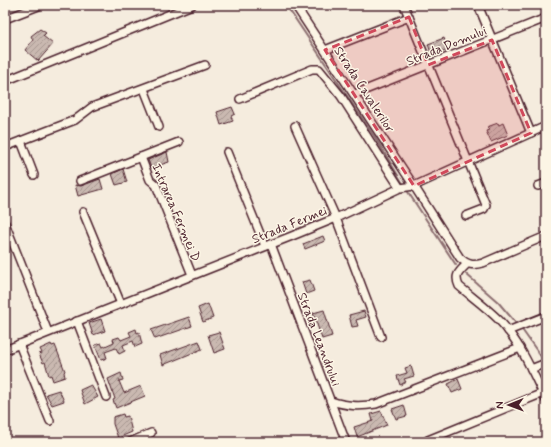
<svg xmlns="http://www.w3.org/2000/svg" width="551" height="447" viewBox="0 0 551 447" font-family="Mynerve,sans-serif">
	<defs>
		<pattern id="building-hatch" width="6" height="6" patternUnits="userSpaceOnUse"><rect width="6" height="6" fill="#cab9b1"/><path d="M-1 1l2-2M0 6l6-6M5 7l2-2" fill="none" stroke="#a69690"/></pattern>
	</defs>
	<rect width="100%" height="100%" fill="#f5ecde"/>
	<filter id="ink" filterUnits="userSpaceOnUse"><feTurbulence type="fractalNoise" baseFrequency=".025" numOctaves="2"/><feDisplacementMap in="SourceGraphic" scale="8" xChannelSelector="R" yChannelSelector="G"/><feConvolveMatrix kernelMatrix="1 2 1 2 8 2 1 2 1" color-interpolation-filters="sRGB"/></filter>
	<g filter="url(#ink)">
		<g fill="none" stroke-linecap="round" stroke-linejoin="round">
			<!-- stream -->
			<g stroke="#8c6e70" stroke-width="2">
				<path d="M286,5l90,134 32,53 48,73"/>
				<path d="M466,274l32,28 17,20"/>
				<path d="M523,331l19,27"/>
			</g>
		</g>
		<!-- building -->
		<g fill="url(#building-hatch)" stroke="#4a1f2b">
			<path d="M40,29l6,4 -3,3 10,8 -15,17 -13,-11 8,-10 -2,-4z"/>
			<path d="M444,38l4,12 -16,6 -4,-12z"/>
			<path d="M232,107l3,7 -4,2 2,5 -12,4 -4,-13z"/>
			<path d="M498,123l1,2 4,-2 5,12 -17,7 -5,-11 3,-1 -2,-3z"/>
			<path d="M167,152l2,10 -18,6 -3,-8z"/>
			<path d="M123,169l4,13 -11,3 -4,-11z"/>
			<path d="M100,179l3,10 -25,7 -3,-11 6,1z"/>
			<path d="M323,236l2,5 -20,8 -2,-5z"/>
			<path d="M310,280l4,11 -8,3 -4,-12z"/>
			<path d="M208,304l5,14 -10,4 -5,-14z"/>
			<path d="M324,310l8,26 -10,3 -9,-26z"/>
			<path d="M364,311l2,6 -10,3 2,6 -6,1 -3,-12z"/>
			<path d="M189,317l3,9 -37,13 -4,-9z"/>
			<path d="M101,319l4,12 -12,4 -4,-12z"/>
			<path d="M136,329l1,4 2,-1 3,12 -7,3 -2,-6 -10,4 2,6 -6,3 -3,-6 -11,4 2,6 -6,2 -6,-15 6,-2 2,4 11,-5 -1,-3 6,-2 2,3 10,-4 -2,-4z"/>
			<path d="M219,332l6,17 -11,4 -6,-18z"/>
			<path d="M199,341l3,8 -39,16 -3,-10z"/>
			<path d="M51,344l1,2 3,-1 10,26 -1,1 1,5 -12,4 -2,-6 -2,1 -4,-14 -2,1 -4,-9 3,-1 -2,-4z"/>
			<path d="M411,366l3,10 -10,3 2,3 -6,3 -3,-9 10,-3 -2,-5z"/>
			<path d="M121,373l2,7 -4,1 5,12 17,-7 4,10 -29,12 -3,-8 2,-1 -7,-20z"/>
			<path d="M458,379l4,10 -10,4 -4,-9z"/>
			<path d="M91,385l7,12 -13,7 -5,-14z"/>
			<path d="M59,390l5,11 -12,4 -6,-11z"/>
			<path d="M404,405l3,11 -11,3 -4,-10z"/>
			<path d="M381,411l6,14 -30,12 -3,-10 19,-6 -2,-7z"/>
			<path d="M123,414l1,3 4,-1 4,16 -14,6 -5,-14v-7z"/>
		</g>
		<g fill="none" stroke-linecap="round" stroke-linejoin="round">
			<!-- minor casing -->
			<g stroke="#4a1f2b" stroke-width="10">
				<g id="minor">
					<path d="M295,5l119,181 132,-60"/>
					<path d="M404,5l82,200 -2,4 -18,7"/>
					<path d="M478,5l53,128"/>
					<path d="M5,19l36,-14"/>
					<path d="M325,50l84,-33"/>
					<path d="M5,81l187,-76"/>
					<path d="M144,89l15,38"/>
					<path d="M355,94l191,-76"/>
					<path d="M240,99l72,-30h7l22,27 59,92"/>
					<path d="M295,126l41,92 45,119"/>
					<path d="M21,141l13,34"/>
					<path d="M5,147l70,-27 17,-13 113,-42"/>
					<path d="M227,152l38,94"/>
					<path d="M141,157l9,23 6,5 36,90"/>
					<path d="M80,181l99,-39"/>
					<path d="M538,186l8,-3"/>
					<path d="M83,212l38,92"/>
					<path d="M5,223l43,109"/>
					<path d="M271,244l75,198"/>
					<path d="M467,264c-8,8 -13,11 -8,22 13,11 28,22 40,34 21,22 34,53 47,80"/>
					<path d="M77,321l29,76"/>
					<path d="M508,331l38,-15"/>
					<path d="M19,344l31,77"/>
					<path d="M5,350l287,-114 44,-18 64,-30 14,-2 46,72c8,7 13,8 23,5l63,-27"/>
					<path d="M531,369l15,-6"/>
					<path d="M331,401c16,5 28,6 45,3l144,-56"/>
					<path d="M428,440l115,-47"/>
					<path d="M130,442l21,-9"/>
				</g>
			</g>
			<!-- minor -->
			<use href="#minor" stroke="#fcf5e5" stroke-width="7"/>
		</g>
	</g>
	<!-- marked area -->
	<path fill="#d1495b" fill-opacity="0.2" stroke="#d1495b" stroke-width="3" stroke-dasharray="8 5" stroke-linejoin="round" d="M409,17l19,48 64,-25 39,93 -117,53 -89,-136z"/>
	<g text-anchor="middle" stroke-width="3" stroke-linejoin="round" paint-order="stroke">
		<!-- street labels -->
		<g font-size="13" fill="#4a1f2b" stroke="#fcf5e5">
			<text transform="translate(446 45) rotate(-22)" y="5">Strada Domului</text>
			<text transform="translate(365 89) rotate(57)" y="5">Strada Cavalerilor</text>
			<text transform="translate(177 212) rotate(67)" y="5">Intrarea Fermei D</text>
			<text transform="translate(289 224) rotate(-22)" y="5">Strada Fermei</text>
			<text transform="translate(320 339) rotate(69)" y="5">Strada Leandrului</text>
		</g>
	</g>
	<!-- margin -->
	<rect width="551" height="447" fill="none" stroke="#fcf5e5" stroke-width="20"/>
	<rect x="10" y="10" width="531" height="427" fill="none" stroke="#4a1f2b" stroke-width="1.5" filter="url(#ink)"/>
	<!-- north arrow -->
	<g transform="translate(509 405) rotate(269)" stroke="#fcf5e5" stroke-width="3" paint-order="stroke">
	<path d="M0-3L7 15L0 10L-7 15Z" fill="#4a1f2b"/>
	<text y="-6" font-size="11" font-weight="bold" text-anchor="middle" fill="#4a1f2b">N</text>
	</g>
</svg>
